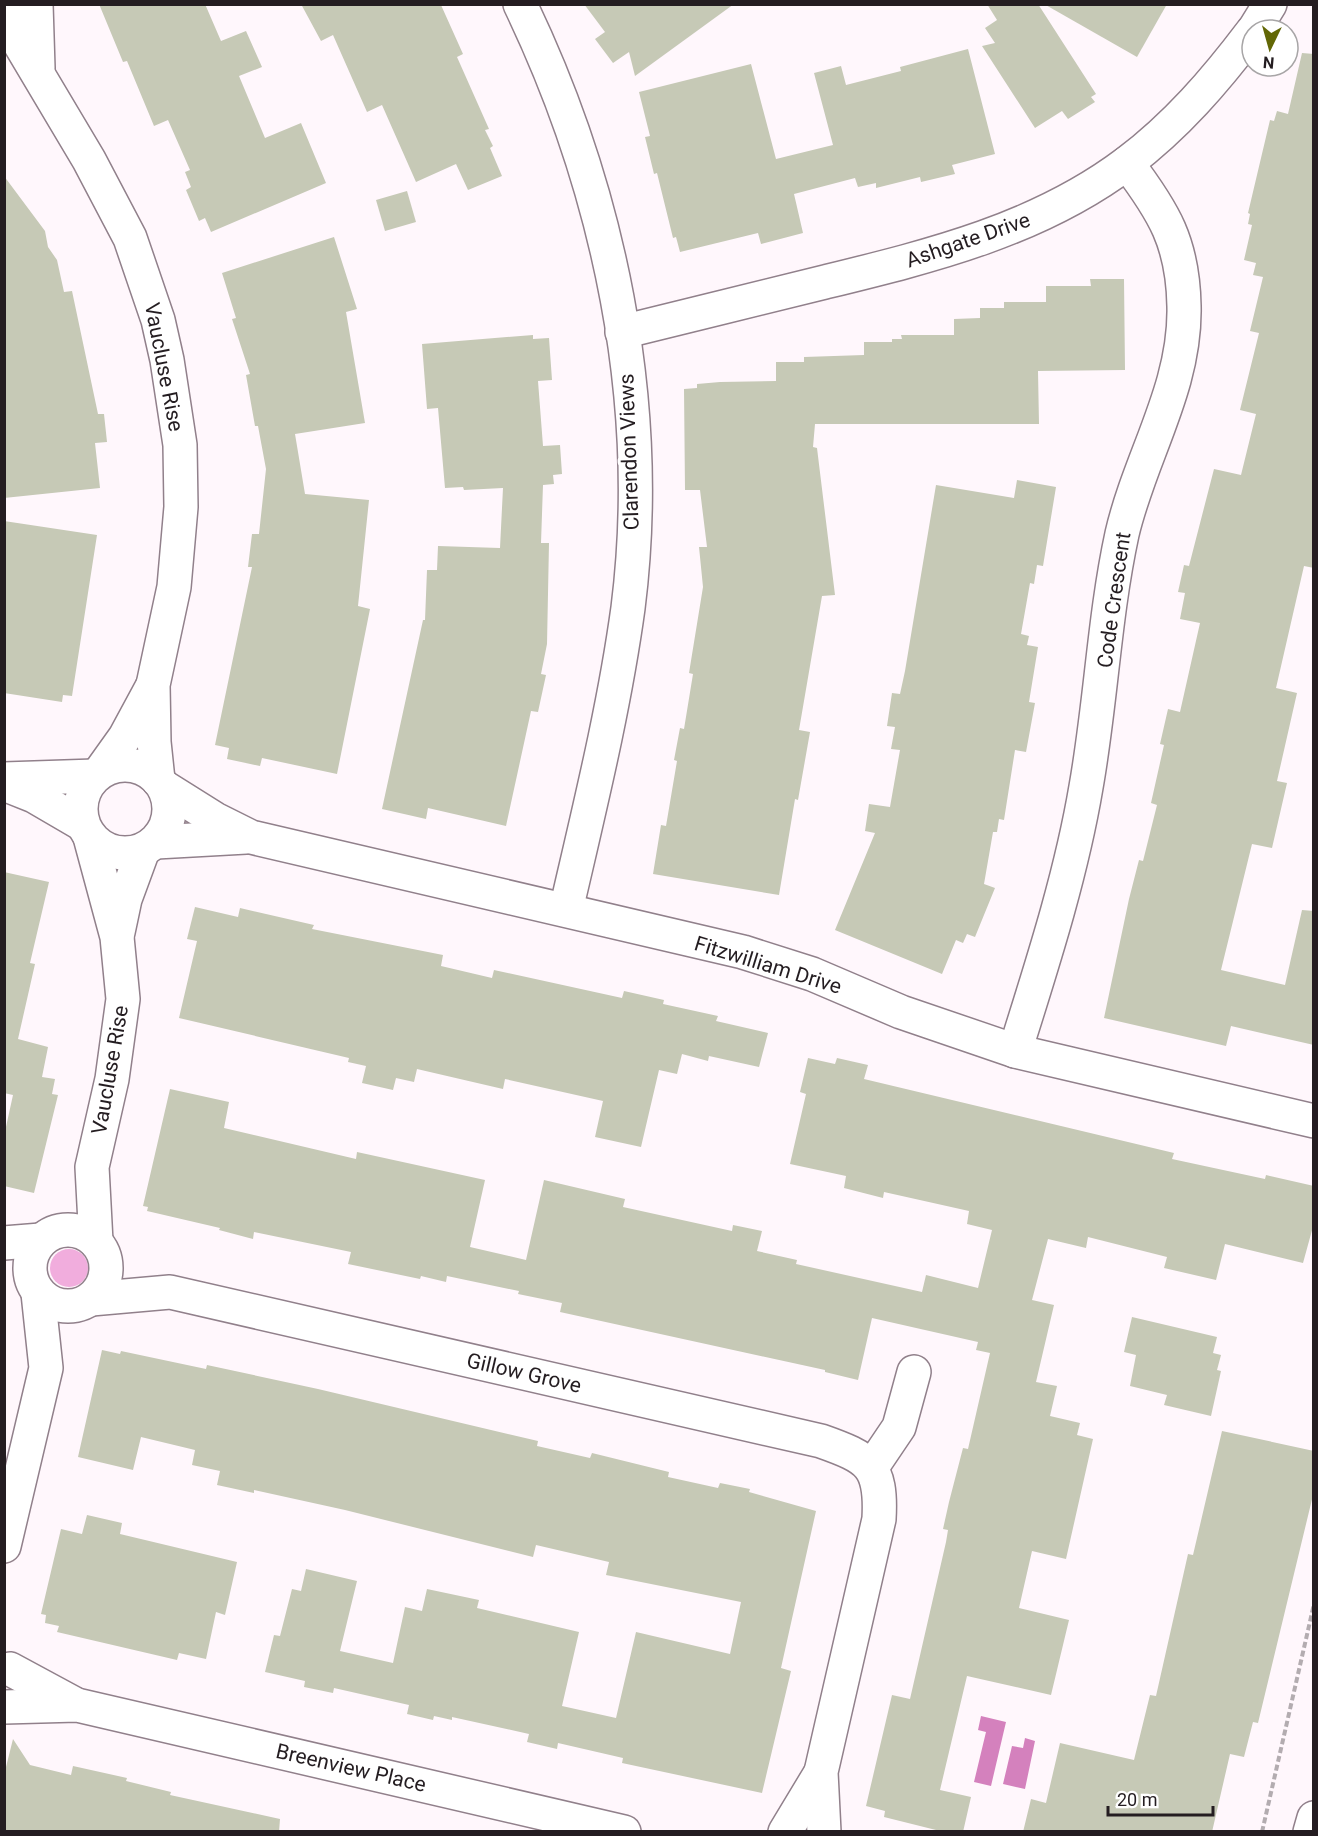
<svg xmlns="http://www.w3.org/2000/svg" width="1318" height="1836" viewBox="0 0 1318 1836" font-family="Roboto,sans-serif">
	<rect width="100%" height="100%" fill="#fff7fc"/>
	<!-- green -->
	<circle fill="#f1addd" cx="69" cy="1268" r="19"/>
	<!-- water -->
	<g fill="#d481bd">
		<path d="M981,1716l25,6 -15,64 -17,-4 12,-50 -8,-2z"/>
		<path d="M1025,1738l10,3 -10,48 -22,-5 9,-38 11,2z"/>
	</g>
	<!-- building -->
	<g fill="#c6c9b6">
		<path d="M99,4h106l16,37 25,-10 16,36 -23,9 26,62 36,-15 25,60 -115,49 -6,-14 -6,3 -13,-31 5,-3 -6,-15 5,-2 -22,-50 -14,6 -27,-65 -4,1z"/>
		<path d="M301,4l140,1 22,49 -6,3 32,72 -4,1 8,16 -3,2 12,28 -34,14 -12,-26 -40,18 -34,-77 -15,7 -34,-77 -12,6z"/>
		<path d="M584,4h150l-99,72 -6,-24 -16,11 -18,-24 10,-7z"/>
		<path d="M987,4h51l58,90 -5,3 4,5 -27,17 -6,-8 -27,17 -53,-82 13,-3 -10,-15 12,-8z"/>
		<path d="M1044,4h123l-30,53z"/>
		<path d="M968,49l27,105 -43,11 3,9 -34,8 -1,-5 -44,11v-5l-18,4 -3,-9 -61,16 9,39 -42,11 -3,-11 -78,19 -4,-15 -3,1 -16,-65 -3,1 -9,-37 5,-1 -11,-44 112,-28 25,95 57,-14 -19,-72 27,-7 5,19 55,-14 -1,-4z"/>
		<path d="M1302,53l12,1v514l-10,-2 -28,122 21,5 -20,88 10,2 -15,65 -20,-4 -31,126 64,15 17,-75 12,1v134l-83,-19 -5,20 -122,-28 25,-119 10,-39 4,1 14,-56 -6,-2 13,-58 -4,-1 8,-35 12,3 20,-89 -20,-4 5,-26 -7,-1 6,-27 5,1 25,-97 27,6 15,-61 -16,-4 19,-77 -9,-2 13,-54 -10,-2 3,-12 -12,-3 8,-35 -4,-1 2,-10 -2,-1 22,-93 4,1 3,-10 11,3z"/>
		<path d="M4,176l41,55 3,16 9,13 7,32 8,-1 26,123h6l3,28 -12,1 5,45 -96,10z"/>
		<path d="M407,191l9,31 -31,9 -9,-31z"/>
		<path d="M334,237l23,72 -11,3 19,111 -70,11 10,60 64,6 -11,106 12,3 -33,165 -75,-16 -2,8 -33,-7 2,-11 -14,-3 37,-178h-4l4,-33h7l7,-65 -8,-43h-3l-9,-51 4,-1 -18,-55 4,-1 -14,-45z"/>
		<path d="M1090,279h34l1,91 -87,1 1,53h-224l-2,23 4,1 18,147 -13,1 -23,134 11,2 -12,68 -3,-1 -16,96 -126,-21 8,-49 5,1 11,-65 -3,-1 6,-32 4,1 9,-55 -4,-1 14,-86 -4,-40h8l-7,-57h-15l-1,-101 13,-1v-4l23,-2 56,-1v-19h28v-5l60,-2v-13h28v-3h10l-1,-4h53v-16l26,-1v-10h24v-6h42v-16h45z"/>
		<path d="M533,335v4l16,-1 3,42 -14,1 5,65 17,-1 2,29 -9,1 1,9 -11,1 -2,58h8l-2,101 -6,30 5,1 -8,37 -7,-1 -25,115 -78,-18 -2,11 -44,-10 41,-189h2l2,-50h10l1,-24 62,2 3,-60 -39,2 -1,-3 -18,1 -7,-80 -11,1 -5,-65z"/>
		<path d="M1017,480l39,7 -13,79 -6,-1 -3,19 -4,-1 -9,51 8,2 -2,9 11,2 -9,55 6,1 -9,49 -11,-2 -11,70 -5,-1 -2,13h-4l-9,52 11,4 -20,49 -8,-3 -4,9 -7,-3 -14,34 -107,-44 40,-97 -10,-2 4,-27 21,3 10,-57 -9,-1 4,-22 -8,-1 5,-33 8,1 5,-23 31,-186 78,13z"/>
		<path d="M4,521l93,14 -25,161 -9,-1 -1,7 -58,-9z"/>
		<path d="M4,872l45,10 -19,81 5,1 -17,75 30,8 -6,30 13,2 -3,15 6,1 -24,98 -30,-7v-50l9,-41 -9,-2z"/>
		<path d="M195,907l43,10 2,-9 74,17 -2,4 131,26 -2,11 51,12 2,-8 128,28 2,-7 40,9 -1,4 55,12 -2,5 52,12 -9,34 -50,-11 -1,5 -26,-7 -5,20 -18,-4 -18,77 -46,-10 8,-36 -98,-22 -2,10 -86,-20 -3,13 -18,-4 -3,12 -31,-7 4,-17 -18,-4 1,-4 -170,-40 18,-77 -10,-2z"/>
		<path d="M808,1058l27,6 2,-6 31,7 -4,14 310,74 -2,6 93,20 1,-4 48,11v37l-11,40 -78,-19 -9,36 -52,-12 3,-11 -79,-20 -2,11 -38,-9 -16,61 22,5 -18,77 21,4 -7,30 30,7 -3,12 16,4 -27,120 -34,-8 -13,57 50,12 -18,75 -84,-19 -27,114 31,7 -8,35h-19l-60,-15 1,-6 -19,-5 26,-111 18,4 36,-157 2,-12 -5,-1 6,-27 14,-54 5,1 22,-96 -14,-3 2,-8 -106,-24 -14,62 -33,-8v-2l-265,-58 2,-9 -44,-9 1,-3 -72,-15 -1,6 -25,-6 -1,3 -72,-15 3,-12 -97,-20 -1,7 -34,-9 1,-2 -73,-17 1,-4 -5,-1 27,-117 59,13 -5,26 132,31 1,-7 128,28 -15,67 56,13 18,-80 81,19 -2,8 109,24 1,-6 29,6 -5,20 40,9 -1,4 126,28 4,-17 52,13 14,-58 -25,-6 2,-13 -85,-19 -1,6 -39,-10 2,-12 -56,-12 16,-70 -6,-2z"/>
		<path d="M1132,1317l85,20 -4,16 8,2 -4,15 4,1 -10,45 -47,-11 3,-10 -37,-9 6,-31 -12,-3z"/>
		<path d="M102,1350l18,4 1,-3 85,18 1,-4 111,24 220,52 -1,5 53,12 2,-5 77,19 -1,5 50,11 2,-5 30,6 -1,3 67,19 -35,157 10,3 -29,122 -140,-30 1,-5 -65,-15 -1,6 -30,-7 2,-8 -77,-17v3l-18,-4 -1,4 -26,-6 2,-9 -75,-17 -1,5 -29,-6 1,-6 -40,-9 9,-37 6,1 12,-47 9,2 5,-22 51,12 -17,70 53,12 12,-56 17,4 5,-22 52,11 -2,8 102,24 -17,74 54,12 20,-86 94,22 11,-52 -135,-27 3,-13 -73,-17 -3,12 -188,-47 -91,-20v3l-37,-8 3,-14 -28,-6 3,-15 -54,-13 -8,33 -55,-13z"/>
		<path d="M1222,1431l92,20v40l-56,232 -5,-1 -9,35 -14,-3 -18,78h-189l8,-33 15,4 14,-60 74,17 16,-65 6,1 32,-142 5,1z"/>
		<path d="M87,1515l35,8 -2,11 117,28 -12,53 -9,-3 -10,47 -27,-6 -2,7 -120,-28 2,-6 -14,-3 1,-8 -5,-1 20,-85 21,5z"/>
		<path d="M13,1739l17,26 41,10 2,-9 54,12 -1,3 45,11 -1,3 110,24 -1,13h-275v-57z"/>
	</g>
	<g fill="none" stroke-linecap="round" stroke-linejoin="round">
		<!-- minor casing -->
		<g stroke="#91808b" stroke-width="36">
			<g id="minor">
				<path d="M36,4l2,64"/>
				<path d="M520,4c89,185 134,399 108,604 -14,102 -39,202 -62,302"/>
				<path d="M4,11l10,23 75,126 41,78 28,82 9,40 13,85 1,62 -7,80 -21,98 1,57 4,38"/>
				<path d="M1254,30l16,-26"/>
				<path d="M622,332c68,-17 135,-33 203,-50 106,-26 213,-52 302,-119 49,-37 88,-82 125,-131"/>
				<circle cx="125" cy="809" r="44"/>
				<path d="M100,772l25,-35 27,-50"/>
				<path d="M4,779l91,-3"/>
				<path d="M4,784l30,12 48,28"/>
				<path d="M164,787l51,32 36,18 492,115 69,22 89,38 114,39 299,70"/>
				<path d="M90,837l27,100 6,62 -11,80 -20,88 4,75"/>
				<path d="M156,842l90,-5"/>
				<path d="M118,932l7,-33 18,-49"/>
				<path d="M1015,1051c27,-86 56,-175 71,-264 15,-84 18,-170 36,-253 18,-78 64,-146 62,-228 -1,-63 -20,-94 -57,-143"/>
				<circle cx="68" cy="1268" r="38"/>
				<path d="M4,1243l37,-3"/>
				<path d="M91,1299l79,-7 651,149c48,17 61,24 58,78l-58,253 3,60"/>
				<path d="M872,1467l27,-40 15,-55"/>
				<path d="M4,1546l42,-178 -8,-75"/>
				<path d="M10,1669l63,34"/>
				<path d="M4,1707l73,-2 547,127"/>
				<path d="M785,1832l35,-58"/>
				<path d="M1310,1832l4,-14"/>
			</g>
		</g>
		<!-- path -->
		<path stroke="#b3acb0" stroke-width="4" stroke-dasharray="6 3" stroke-linecap="butt" d="M1262,1832l52,-228"/>
		<!-- minor -->
		<use href="#minor" stroke="#fff" stroke-width="33"/>
	</g>
	<g text-anchor="middle" stroke-width="6" stroke-linejoin="round" paint-order="stroke">
		<!-- street labels -->
		<g font-size="21" fill="#241d21" stroke="#fff">
			<text transform="translate(968 240) rotate(-19)" y="7">Ashgate Drive</text>
			<text transform="translate(164 367) rotate(79)" y="7">Vaucluse Rise</text>
			<text transform="translate(629 452) rotate(-92)" y="7">Clarendon Views</text>
			<text transform="translate(1114 600) rotate(-82)" y="7">Code Crescent</text>
			<text transform="translate(768 965) rotate(17)" y="7">Fitzwilliam Drive</text>
			<text transform="translate(110 1070) rotate(-80)" y="7">Vaucluse Rise</text>
			<text transform="translate(524 1373) rotate(13)" y="7">Gillow Grove</text>
			<text transform="translate(351 1768) rotate(13)" y="7">Breenview Place</text>
		</g>
	</g>
	<!-- border -->
	<rect width="1318" height="1836" fill="none" stroke="#241d21" stroke-width="12"/>
	<!-- north arrow -->
	<g transform="translate(1270 48) rotate(185)"><circle r="28" fill="#ffffff" stroke="#a7a5a6" stroke-width="1.5"/>
	<path d="M0-4.5L10 22L0 15L-10 22Z" fill="#626705"/>
	<text y="-9" font-size="16" font-weight="bold" text-anchor="middle" fill="#241d21">N</text>
	</g>
	<!-- scale -->
	<path d="M1108 1806v9h105v-9" fill="none" stroke="#241d21" stroke-width="3"/>
	<text x="1117" y="1806" font-size="18" fill="#241d21" stroke="#ffffff" stroke-width="4.5" paint-order="stroke">20 m</text>
</svg>
